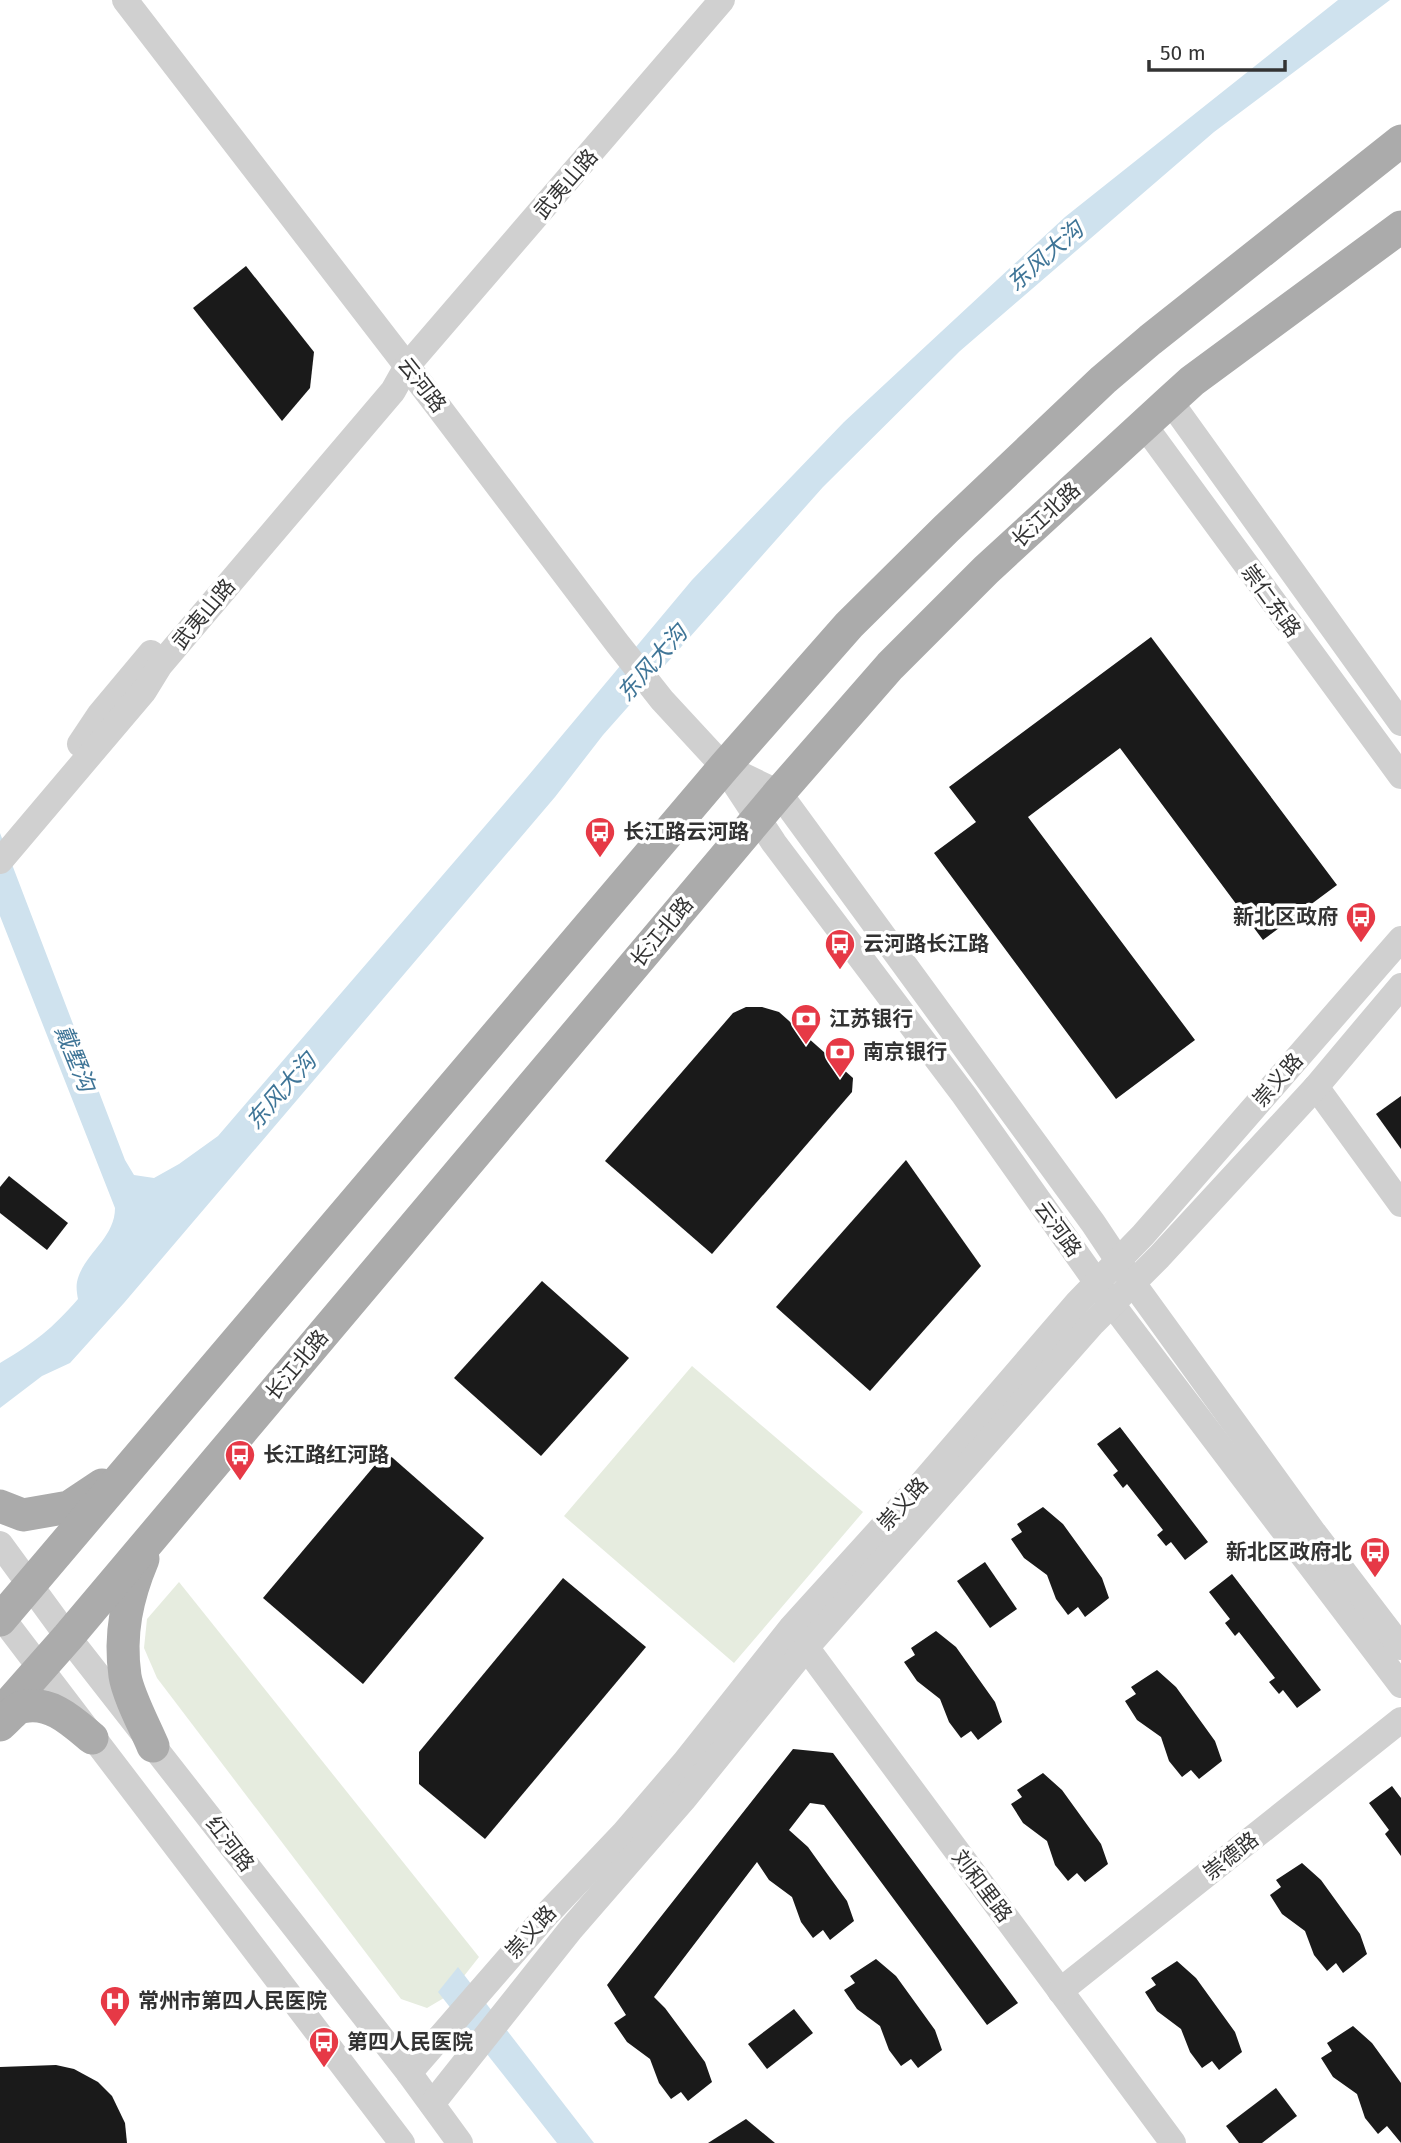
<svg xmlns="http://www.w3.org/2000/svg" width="1401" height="2143" viewBox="0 0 1401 2143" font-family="'Fira Sans','Noto Sans SC',sans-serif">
	<rect width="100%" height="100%" fill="#fff"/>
	<!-- green -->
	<g fill="#e6ecdf">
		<path d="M692,1366l171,146 -129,151 -170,-147z"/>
		<path d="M179,1582l300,375 -30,38 -22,13 -26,-9 -244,-321 -13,-30 3,-29z"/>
	</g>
	<!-- water -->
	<g fill="#cfe2ee">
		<path d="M1338,0h52l-176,132 -254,219 -137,136 -220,248 -48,62 -431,506 -54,60 -28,13 -42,32v-45c34,-20 52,-34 78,-64 -1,-5 -2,-12 -1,-17 6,-28 38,-43 38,-74l-115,-292v-83l125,327 9,15 20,3 25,-14 39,-28 310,-360 164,-196 152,-158 221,-205z"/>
		<path d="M458,1967l136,176h-37l-119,-151z"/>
	</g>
	<!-- building -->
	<g fill="#1a1a1a">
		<path d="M246,266l68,86 -4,36 -28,33 -89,-113z"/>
		<path d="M1151,637l186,248 -74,55 -143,-192 -92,69 167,223 -79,59 -182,-246 42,-31 -27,-35z"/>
		<path d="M746,1007h16l17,5 74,66 -1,14 -140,162 -107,-93 128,-148z"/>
		<path d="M1401,1096v53l-25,-35z"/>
		<path d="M906,1160l75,106 -111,125 -94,-84z"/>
		<path d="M9,1176l59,47 -21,27 -47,-37v-26z"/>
		<path d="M542,1281l87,77 -88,98 -87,-78z"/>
		<path d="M1120,1427l88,115 -23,18 -14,-18 -5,4 -9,-11 6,-5 -36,-46 -4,4 -10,-13 5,-4 -21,-27z"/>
		<path d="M386,1452l98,86 -121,146 -100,-86z"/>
		<path d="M1043,1507l20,17 39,54 7,20 -24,19 -7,-10 -10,8 -12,-16 -9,-24 -23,-17 -13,-19 11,-7 -5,-8z"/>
		<path d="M985,1562l32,47 -27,19 -33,-47z"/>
		<path d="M1232,1574l89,116 -24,18 -14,-18 -4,4 -10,-12 6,-4 -36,-46 -4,4 -10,-13 5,-4 -21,-27z"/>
		<path d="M563,1578l83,69 -161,192 -66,-55v-32z"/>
		<path d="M936,1631l20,16 39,55 7,20 -24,18 -7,-9 -10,7 -12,-16 -9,-23 -23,-18 -13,-19 11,-7 -4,-7z"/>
		<path d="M1157,1670l19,17 39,54 7,20 -23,18 -8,-9 -9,7 -13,-16 -8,-24 -24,-17 -12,-19 11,-7 -5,-7z"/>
		<path d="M793,1749l40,4 185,250 -31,22 -163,-220 -14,-2 -21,27 19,17 20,28 19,26 7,20 -24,19 -7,-10 -10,8 -12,-16 -9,-25 -23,-17 -12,-18 -103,135 11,11 40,54 7,20 -24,19 -7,-9 -10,7 -12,-16 -9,-24 -23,-17 -13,-19 12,-8 -19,-30z"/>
		<path d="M1043,1773l19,17 39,54 7,20 -23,18 -8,-9 -9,8 -13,-16 -8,-24 -24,-18 -12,-19 11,-7 -5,-7z"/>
		<path d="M1392,1786l9,12v58l-16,-22 4,-4 -20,-27z"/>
		<path d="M1302,1863l19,17 39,54 7,20 -24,19 -7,-10 -9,8 -13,-16 -9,-24 -23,-17 -12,-19 11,-8 -5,-7z"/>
		<path d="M876,1959l20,17 39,54 7,20 -24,18 -7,-9 -10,7 -12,-16 -9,-24 -23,-17 -13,-19 11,-7 -5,-7z"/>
		<path d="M1177,1961l19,17 39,54 7,20 -23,18 -7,-9 -10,7 -12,-16 -9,-23 -24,-18 -12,-19 11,-7 -5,-7z"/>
		<path d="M794,2009l19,24 -46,36 -19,-25z"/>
		<path d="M1353,2026l19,17 29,40v60l-14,-17 -9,8 -13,-16 -8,-24 -24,-17 -12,-19 11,-7 -5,-8z"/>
		<path d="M56,2065l18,4 24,13 14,14 13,27 2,20h-127v-76z"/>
		<path d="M1276,2088l21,28 -35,27h-23l-13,-17z"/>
		<path d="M746,2119l29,24h-67z"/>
	</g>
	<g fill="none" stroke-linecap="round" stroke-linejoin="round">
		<!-- minor -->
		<g stroke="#d0d0d0" stroke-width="26">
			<path d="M125,0l315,409 177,234 45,57 62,67 50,76 190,252 148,209 289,381"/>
			<path d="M1170,401l231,322"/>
			<path d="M1144,425l257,351"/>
			<path d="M80,744l20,-30 51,-61"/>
			<path d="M725,767l54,26 314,430 40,60 181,250 87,114"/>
			<path d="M0,861l144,-170 16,-26 233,-274 14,-25 315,-366"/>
			<path d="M1316,1087l85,117"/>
			<path d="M0,1544l68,93 341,436 51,70"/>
			<path d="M0,1615l402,528"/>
			<path d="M797,1635l376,508"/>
			<path d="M1060,1991l341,-271"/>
			<path d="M409,2073l139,-160 76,-80 60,-70 107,-135 126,-139 161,-187 65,-67 258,-296"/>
			<path d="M432,2104l139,-175 112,-129 123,-152 287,-325 66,-66 157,-170 85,-101"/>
		</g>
		<!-- major -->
		<g stroke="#ababab" stroke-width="33">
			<path d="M0,1506l23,9 46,-8 33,-22"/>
			<path d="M143,1559c-16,38 -24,75 -18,117 3,19 20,51 28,70"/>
			<path d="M0,1620l724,-853 125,-142 97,-96 157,-149 47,-40 251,-199"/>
			<path d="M0,1714l68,-77 711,-844 111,-127 96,-96 184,-169 22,-20 209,-154"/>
			<path d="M0,1725c6,-5 15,-16 22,-18 28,-7 50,14 70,31"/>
		</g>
	</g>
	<!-- icons -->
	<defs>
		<g id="bus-pin" transform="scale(1.575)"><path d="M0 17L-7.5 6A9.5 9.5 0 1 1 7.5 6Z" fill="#e63946" stroke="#fff"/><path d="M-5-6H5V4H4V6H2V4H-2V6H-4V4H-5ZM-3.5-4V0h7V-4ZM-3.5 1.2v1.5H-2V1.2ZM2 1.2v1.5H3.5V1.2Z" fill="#fff"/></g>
		<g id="bank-pin" transform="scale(1.575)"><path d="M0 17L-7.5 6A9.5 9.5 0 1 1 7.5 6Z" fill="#e63946" stroke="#fff"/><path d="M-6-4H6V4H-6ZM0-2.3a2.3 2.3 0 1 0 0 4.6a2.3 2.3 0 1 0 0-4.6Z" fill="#fff"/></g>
		<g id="hospital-pin" transform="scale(1.575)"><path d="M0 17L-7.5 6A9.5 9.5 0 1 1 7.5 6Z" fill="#e63946" stroke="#fff"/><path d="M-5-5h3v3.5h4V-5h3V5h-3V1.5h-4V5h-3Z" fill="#fff"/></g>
	</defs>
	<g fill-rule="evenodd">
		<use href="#bus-pin" x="600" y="832"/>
		<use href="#bus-pin" x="1361" y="917"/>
		<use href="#bus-pin" x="840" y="944"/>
		<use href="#bank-pin" x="806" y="1019"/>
		<use href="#bank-pin" x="840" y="1052"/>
		<use href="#bus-pin" x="240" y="1455"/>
		<use href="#bus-pin" x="1375" y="1552"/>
		<use href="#hospital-pin" x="115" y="2001"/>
		<use href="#bus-pin" x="324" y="2042"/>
	</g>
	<g text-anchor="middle" stroke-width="7" stroke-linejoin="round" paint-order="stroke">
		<!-- street labels -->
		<g font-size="21" fill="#333" stroke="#fff">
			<text transform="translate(566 184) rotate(-49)" y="7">武夷山路</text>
			<text transform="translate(422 385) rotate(52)" y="7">云河路</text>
			<text transform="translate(1046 515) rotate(-43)" y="7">长江北路</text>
			<text transform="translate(1271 601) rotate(54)" y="7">崇仁东路</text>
			<text transform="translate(204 614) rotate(-50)" y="7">武夷山路</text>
			<text transform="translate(662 932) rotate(-50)" y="7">长江北路</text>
			<text transform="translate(1278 1080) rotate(-49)" y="7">崇义路</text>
			<text transform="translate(1058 1229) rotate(54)" y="7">云河路</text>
			<text transform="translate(297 1365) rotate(-50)" y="7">长江北路</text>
			<text transform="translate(903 1504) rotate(-48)" y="7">崇义路</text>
			<text transform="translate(230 1844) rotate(52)" y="7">红河路</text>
			<text transform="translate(1231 1856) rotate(-38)" y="7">崇德路</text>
			<text transform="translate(982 1886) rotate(53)" y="7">刘和里路</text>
			<text transform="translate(531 1932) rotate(-48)" y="7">崇义路</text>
		</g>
		<!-- poi labels -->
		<g font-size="21" font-weight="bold" fill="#333" stroke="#fff" text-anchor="start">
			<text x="623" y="839">长江路云河路</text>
			<text x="1338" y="924" text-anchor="end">新北区政府</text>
			<text x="863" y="951">云河路长江路</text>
			<text x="829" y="1026">江苏银行</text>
			<text x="863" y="1059">南京银行</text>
			<text x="263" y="1462">长江路红河路</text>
			<text x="1352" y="1559" text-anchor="end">新北区政府北</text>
			<text x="138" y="2008">常州市第四人民医院</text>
			<text x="347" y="2049">第四人民医院</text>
		</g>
		<!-- water labels -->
		<g font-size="23" font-style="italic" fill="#3f7597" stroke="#fff">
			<text transform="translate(1045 256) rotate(-41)" y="8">东风大沟</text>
			<text transform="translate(652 663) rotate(-49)" y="8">东风大沟</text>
			<text transform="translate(75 1058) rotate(68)" y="8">戴墅沟</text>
			<text transform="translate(281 1091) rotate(-49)" y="8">东风大沟</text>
		</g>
	</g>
	<!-- scale -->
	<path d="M1149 60v10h136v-10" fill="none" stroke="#333333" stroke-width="3.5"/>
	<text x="1160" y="60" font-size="21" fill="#333333" stroke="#ffffff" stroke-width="5" paint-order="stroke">50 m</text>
</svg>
